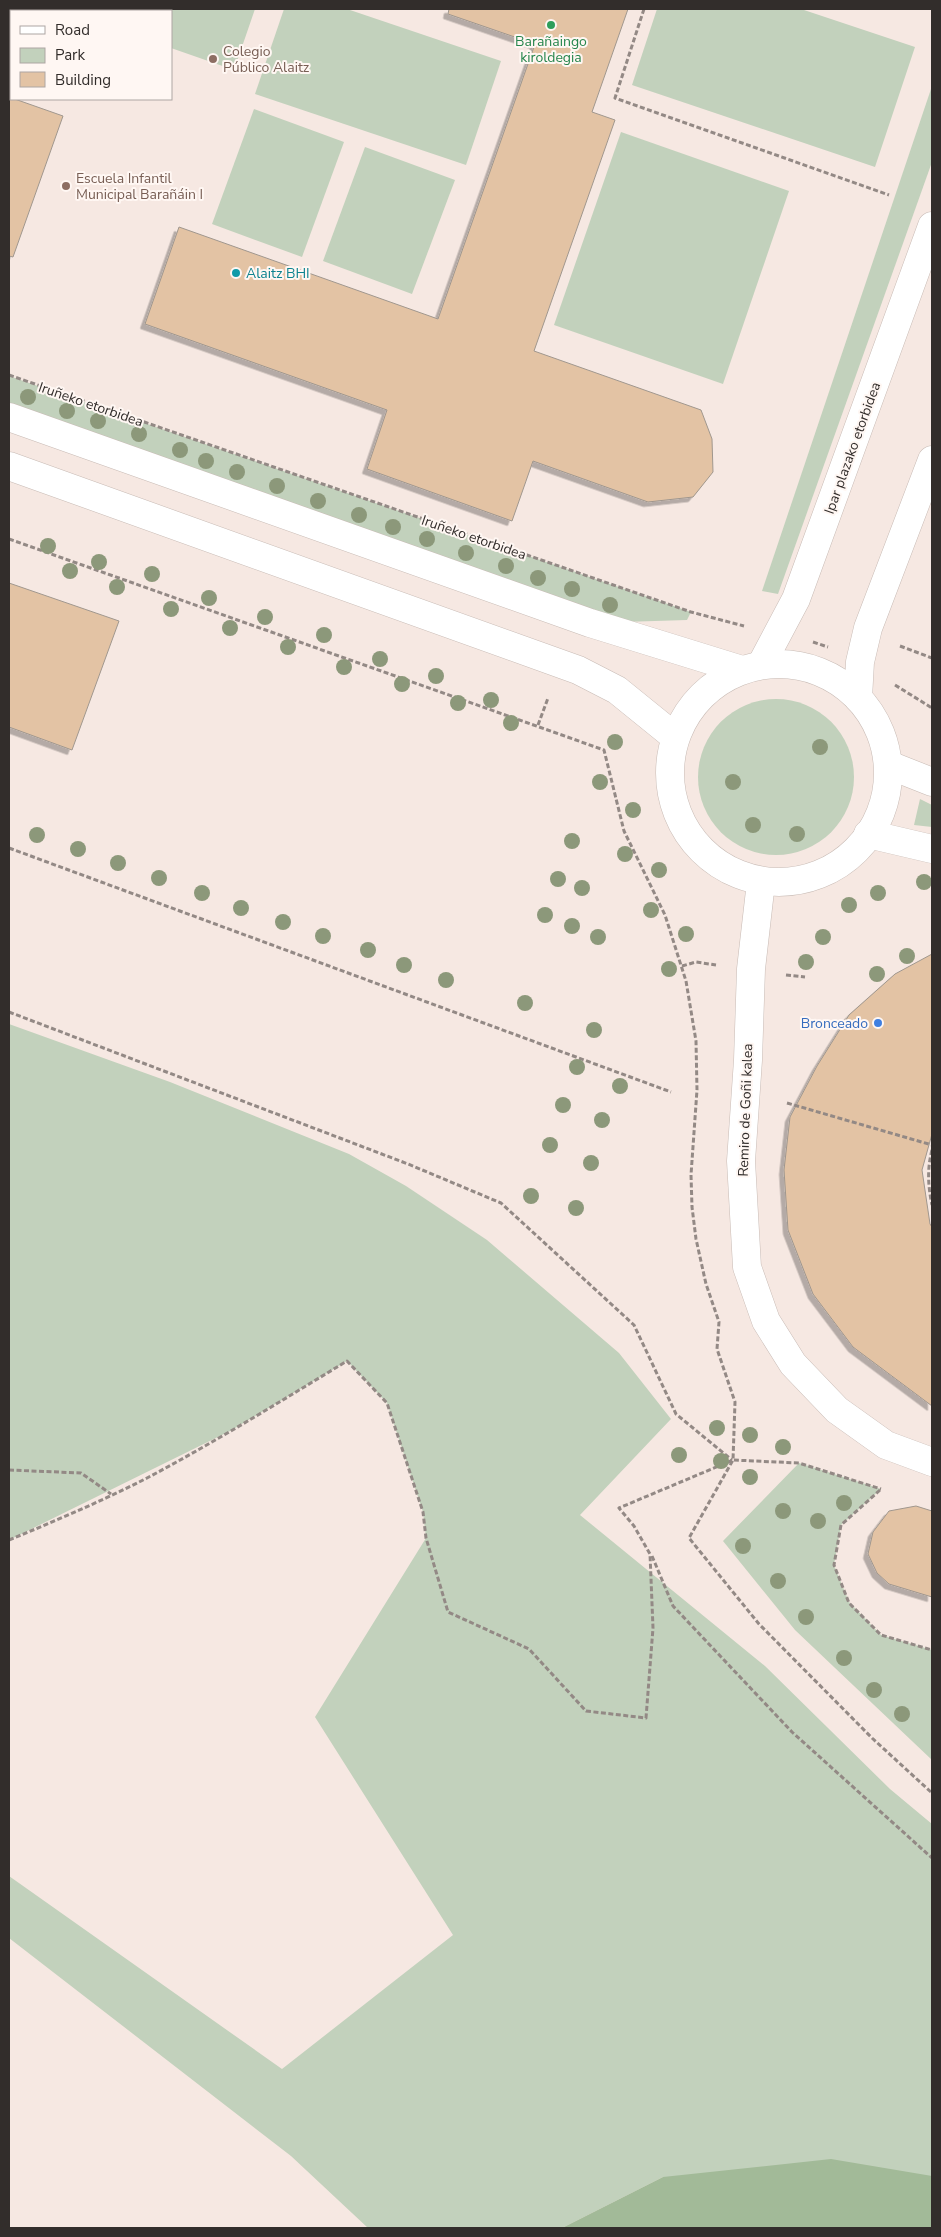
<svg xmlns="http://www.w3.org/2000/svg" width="941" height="2237" viewBox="0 0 941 2237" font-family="'Nunito Sans',sans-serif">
	<defs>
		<filter id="shadow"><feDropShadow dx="-4.5" dy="4.5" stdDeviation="0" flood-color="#0004"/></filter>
	</defs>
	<rect width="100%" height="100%" fill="#f6e8e2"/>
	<!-- green -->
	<g fill="#c2d1bc">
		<path d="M50,9h54l-1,2h-46z"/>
		<path d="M124,9h131l-21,61 -63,-22v-37h-47z"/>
		<path d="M284,9h63l154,52 -35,104 -211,-71z"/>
		<path d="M657,9h144l114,38 -40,120 -243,-82z"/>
		<path d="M932,86v76l-154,432 -16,-3z"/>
		<path d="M254,109l90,33 -42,115 -90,-33z"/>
		<path d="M621,132l168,59 -66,193 -169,-59z"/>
		<path d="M365,147l90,33 -43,114 -89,-33z"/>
		<path d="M9,376l682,236 -4,8 -97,3 -581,-206z"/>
		<circle cx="776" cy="777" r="78"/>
		<path d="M920,799l12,6v22l-18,-2z"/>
		<path d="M9,1024l161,58 179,72 57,32 81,54 132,113 52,66 -91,96 185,151 125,123 42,35v355l-269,-2 -101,51h-194l-77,-72 -282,-218v-62l273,193 171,-134 -138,-218 111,-179 -3,-26 -36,-109 -40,-42 -117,70 -221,109z"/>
		<path d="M799,1463l82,26 -40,36 -7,40 15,37 32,33 51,15v110l-137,-130 -72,-89z"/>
	</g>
	<!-- forest -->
	<path fill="#a2ba98" d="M831,2159l101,17v52h-370l101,-51z"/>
	<!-- building -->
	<g fill="#e3c3a4" stroke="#a0978e" filter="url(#shadow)">
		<path d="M449,9h179l-36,103 23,8 -81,231 167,59 11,29 1,33 -20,25 -45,5 -115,-41 -21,60 -145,-52 20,-59 -242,-86 34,-97 259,92 97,-275 -87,-30z"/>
		<path d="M9,97l54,19 -50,141 -4,-1z"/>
		<path d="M9,583l110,38 -47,129 -63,-23z"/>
		<path d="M932,954v180l-10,36 8,54 2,3v179l-79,-59 -40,-53 -25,-64 -4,-60 6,-53 27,-51 32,-51 46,-41z"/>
		<path d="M916,1506l16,5v86l-43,-13 -12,-11 -9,-19 5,-22 16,-21z"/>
	</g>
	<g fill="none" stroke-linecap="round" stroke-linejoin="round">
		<!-- minor casing -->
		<g stroke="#c8bbb5" stroke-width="29">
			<path id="minor" d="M761,882l-10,87 -3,91 -7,101 6,106 19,54 27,43 44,46 49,35 46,17"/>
		</g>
		<!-- tertiary casing -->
		<g stroke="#c8bbb5" stroke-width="29">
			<g id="tertiary">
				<path d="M761,665l35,-66 136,-373"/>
				<path d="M858,698l2,-36 8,-34 64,-168"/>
			</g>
		</g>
		<!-- secondary casing -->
		<g stroke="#c8bbb5" stroke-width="29">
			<g id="secondary">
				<path d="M9,417l581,206 152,47"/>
				<path d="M9,466l569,204 39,20 58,47"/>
				<circle cx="779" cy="773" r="109"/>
				<path d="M889,765l43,17"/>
				<path d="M868,834l64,15"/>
			</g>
		</g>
		<!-- path -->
		<g stroke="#938985" stroke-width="3" stroke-dasharray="5 2.5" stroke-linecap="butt">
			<path d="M644,9l-29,89 274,97"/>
			<path d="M9,375l682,237 53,14"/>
			<path d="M9,539l595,211 20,81 41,84 21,66 10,60 1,49 -6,85 1,32 4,32 10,45 13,38 -2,27 18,53 -2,58 -44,78 70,86 113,114 60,55"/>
			<path d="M813,642l15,5"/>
			<path d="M900,646l32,12"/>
			<path d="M895,685l37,23"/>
			<path d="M538,725l10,-27"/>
			<path d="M9,848l662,244"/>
			<path d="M682,966l14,-4 20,3"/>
			<path d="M786,975l19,2"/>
			<path d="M9,1012l399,152 93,39 133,122 42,89 56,46"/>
			<path d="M787,1103l145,42"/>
			<path d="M932,1150c-5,19 -4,36 0,55"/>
			<path d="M9,1470l72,3 30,21"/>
			<path d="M880,1490l-39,35 -7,40 15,38 32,32 51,15"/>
			<path d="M9,1540c46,-19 93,-39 138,-62 68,-36 134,-77 200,-117l40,42 36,109 3,26 22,74 81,37 57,62 60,7 7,-90 -3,-74 -16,-28 -15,-18 114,-48 66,3 82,26"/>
			<path d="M652,1556l21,50 119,126 140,126"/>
		</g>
		<!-- minor -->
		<use href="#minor" stroke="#fff" stroke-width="28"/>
		<!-- tertiary -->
		<use href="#tertiary" stroke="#fff" stroke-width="28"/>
		<!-- secondary -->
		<use href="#secondary" stroke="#fff" stroke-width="28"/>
	</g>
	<!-- trees -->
	<g fill="#8c987a">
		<circle cx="28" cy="397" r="8"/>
		<circle cx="67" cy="411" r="8"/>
		<circle cx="98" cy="421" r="8"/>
		<circle cx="139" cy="434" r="8"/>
		<circle cx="180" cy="450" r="8"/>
		<circle cx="206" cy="461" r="8"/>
		<circle cx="237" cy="472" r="8"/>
		<circle cx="277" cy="486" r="8"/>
		<circle cx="318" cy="501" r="8"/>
		<circle cx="359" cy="515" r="8"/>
		<circle cx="393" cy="527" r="8"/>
		<circle cx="427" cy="539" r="8"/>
		<circle cx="48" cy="546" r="8"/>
		<circle cx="466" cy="553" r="8"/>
		<circle cx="99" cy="562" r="8"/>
		<circle cx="506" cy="566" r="8"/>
		<circle cx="70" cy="571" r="8"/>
		<circle cx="152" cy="574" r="8"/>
		<circle cx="538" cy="578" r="8"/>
		<circle cx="117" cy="587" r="8"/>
		<circle cx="572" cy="589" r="8"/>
		<circle cx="209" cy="598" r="8"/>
		<circle cx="610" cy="605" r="8"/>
		<circle cx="171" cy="609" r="8"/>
		<circle cx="265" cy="617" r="8"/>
		<circle cx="230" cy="628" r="8"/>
		<circle cx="324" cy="635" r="8"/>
		<circle cx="288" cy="647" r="8"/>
		<circle cx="380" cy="659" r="8"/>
		<circle cx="344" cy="667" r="8"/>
		<circle cx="436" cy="676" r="8"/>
		<circle cx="402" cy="684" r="8"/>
		<circle cx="491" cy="700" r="8"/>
		<circle cx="458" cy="703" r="8"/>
		<circle cx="511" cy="723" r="8"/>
		<circle cx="615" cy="742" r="8"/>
		<circle cx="820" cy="747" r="8"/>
		<circle cx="600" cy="782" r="8"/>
		<circle cx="733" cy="782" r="8"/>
		<circle cx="633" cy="810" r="8"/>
		<circle cx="753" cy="825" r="8"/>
		<circle cx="797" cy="834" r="8"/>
		<circle cx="37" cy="835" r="8"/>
		<circle cx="572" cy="841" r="8"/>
		<circle cx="78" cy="849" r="8"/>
		<circle cx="625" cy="854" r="8"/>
		<circle cx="118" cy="863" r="8"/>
		<circle cx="659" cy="870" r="8"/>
		<circle cx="159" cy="878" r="8"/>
		<circle cx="558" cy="879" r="8"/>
		<circle cx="924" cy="882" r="8"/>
		<circle cx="582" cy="888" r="8"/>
		<circle cx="202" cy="893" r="8"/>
		<circle cx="878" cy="893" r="8"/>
		<circle cx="849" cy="905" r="8"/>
		<circle cx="241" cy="908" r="8"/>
		<circle cx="651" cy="910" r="8"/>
		<circle cx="545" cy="915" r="8"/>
		<circle cx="283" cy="922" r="8"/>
		<circle cx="572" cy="926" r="8"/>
		<circle cx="686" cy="934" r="8"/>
		<circle cx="323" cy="936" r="8"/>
		<circle cx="598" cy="937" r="8"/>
		<circle cx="823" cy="937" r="8"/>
		<circle cx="368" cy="950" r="8"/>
		<circle cx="907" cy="956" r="8"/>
		<circle cx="806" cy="962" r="8"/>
		<circle cx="404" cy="965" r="8"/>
		<circle cx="669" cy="969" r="8"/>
		<circle cx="877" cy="974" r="8"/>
		<circle cx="446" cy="980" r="8"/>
		<circle cx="525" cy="1003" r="8"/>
		<circle cx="594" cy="1030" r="8"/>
		<circle cx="577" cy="1067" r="8"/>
		<circle cx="620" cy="1086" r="8"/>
		<circle cx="563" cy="1105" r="8"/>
		<circle cx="602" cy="1120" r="8"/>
		<circle cx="550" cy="1145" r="8"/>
		<circle cx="591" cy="1163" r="8"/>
		<circle cx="531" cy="1196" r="8"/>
		<circle cx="576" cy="1208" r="8"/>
		<circle cx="717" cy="1428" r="8"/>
		<circle cx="750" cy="1435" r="8"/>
		<circle cx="783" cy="1447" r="8"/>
		<circle cx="679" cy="1455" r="8"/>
		<circle cx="721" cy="1461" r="8"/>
		<circle cx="750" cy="1477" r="8"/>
		<circle cx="844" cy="1503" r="8"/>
		<circle cx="783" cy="1511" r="8"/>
		<circle cx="818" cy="1521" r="8"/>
		<circle cx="743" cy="1546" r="8"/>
		<circle cx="778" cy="1581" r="8"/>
		<circle cx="806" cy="1617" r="8"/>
		<circle cx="844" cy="1658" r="8"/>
		<circle cx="874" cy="1690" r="8"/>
		<circle cx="902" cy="1714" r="8"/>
	</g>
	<!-- markers -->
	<circle fill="#2e9e5b" stroke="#fff7f3" stroke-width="2" cx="551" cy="25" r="5"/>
	<g fill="#8d6e63" stroke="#fff7f3" stroke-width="2">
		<circle cx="213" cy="59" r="5"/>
		<circle cx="66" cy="186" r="5"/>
	</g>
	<circle fill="#0f9aa8" stroke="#fff7f3" stroke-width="2" cx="236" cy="273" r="5"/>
	<circle fill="#3f7fe0" stroke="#fff7f3" stroke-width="2" cx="878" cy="1023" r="5"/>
	<g text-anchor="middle" stroke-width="4" stroke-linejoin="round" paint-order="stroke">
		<!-- leisure labels -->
		<g font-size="14" fill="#27864d" stroke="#fff7f3">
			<text x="551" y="46">Barañaingo<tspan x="551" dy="16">kiroldegia</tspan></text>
		</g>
		<!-- education labels -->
		<g font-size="14" fill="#785e54" stroke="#fff7f3" text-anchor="start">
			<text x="223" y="56">Colegio<tspan x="223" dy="16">Público Alaitz</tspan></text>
			<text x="76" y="183">Escuela Infantil<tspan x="76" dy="16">Municipal Barañáin I</tspan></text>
		</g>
		<!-- culture labels -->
		<g font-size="14" fill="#0d838f" stroke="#fff7f3" text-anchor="start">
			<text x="246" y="278">Alaitz BHI</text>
		</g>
		<!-- street labels -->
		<g font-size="14" fill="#322d2b" stroke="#fff7f3">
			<text transform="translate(91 404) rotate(19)" y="5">Iruñeko etorbidea</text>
			<text transform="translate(852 448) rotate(-70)" y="5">Ipar plazako etorbidea</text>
			<text transform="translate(474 537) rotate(19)" y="5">Iruñeko etorbidea</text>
			<text transform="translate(745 1110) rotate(-88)" y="5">Remiro de Goñi kalea</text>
		</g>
		<!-- shop labels -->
		<g font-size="14" fill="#366cbe" stroke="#fff7f3" text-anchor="end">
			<text x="868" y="1028">Bronceado</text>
		</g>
	</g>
	<!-- border -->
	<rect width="941" height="2237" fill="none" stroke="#322d2b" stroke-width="20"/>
	<!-- legend -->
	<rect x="10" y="10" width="162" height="90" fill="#fff7f3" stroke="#ada6a3"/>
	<rect x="20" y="26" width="25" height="8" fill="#ffffff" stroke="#ada6a3"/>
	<text x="55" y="35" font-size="15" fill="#322d2b">Road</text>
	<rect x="20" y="48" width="25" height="15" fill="#c2d1bc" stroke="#ada6a3"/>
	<text x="55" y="60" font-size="15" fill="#322d2b">Park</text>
	<rect x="20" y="72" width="25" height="15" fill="#e3c3a4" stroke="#ada6a3"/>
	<text x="55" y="85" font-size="15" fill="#322d2b">Building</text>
</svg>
